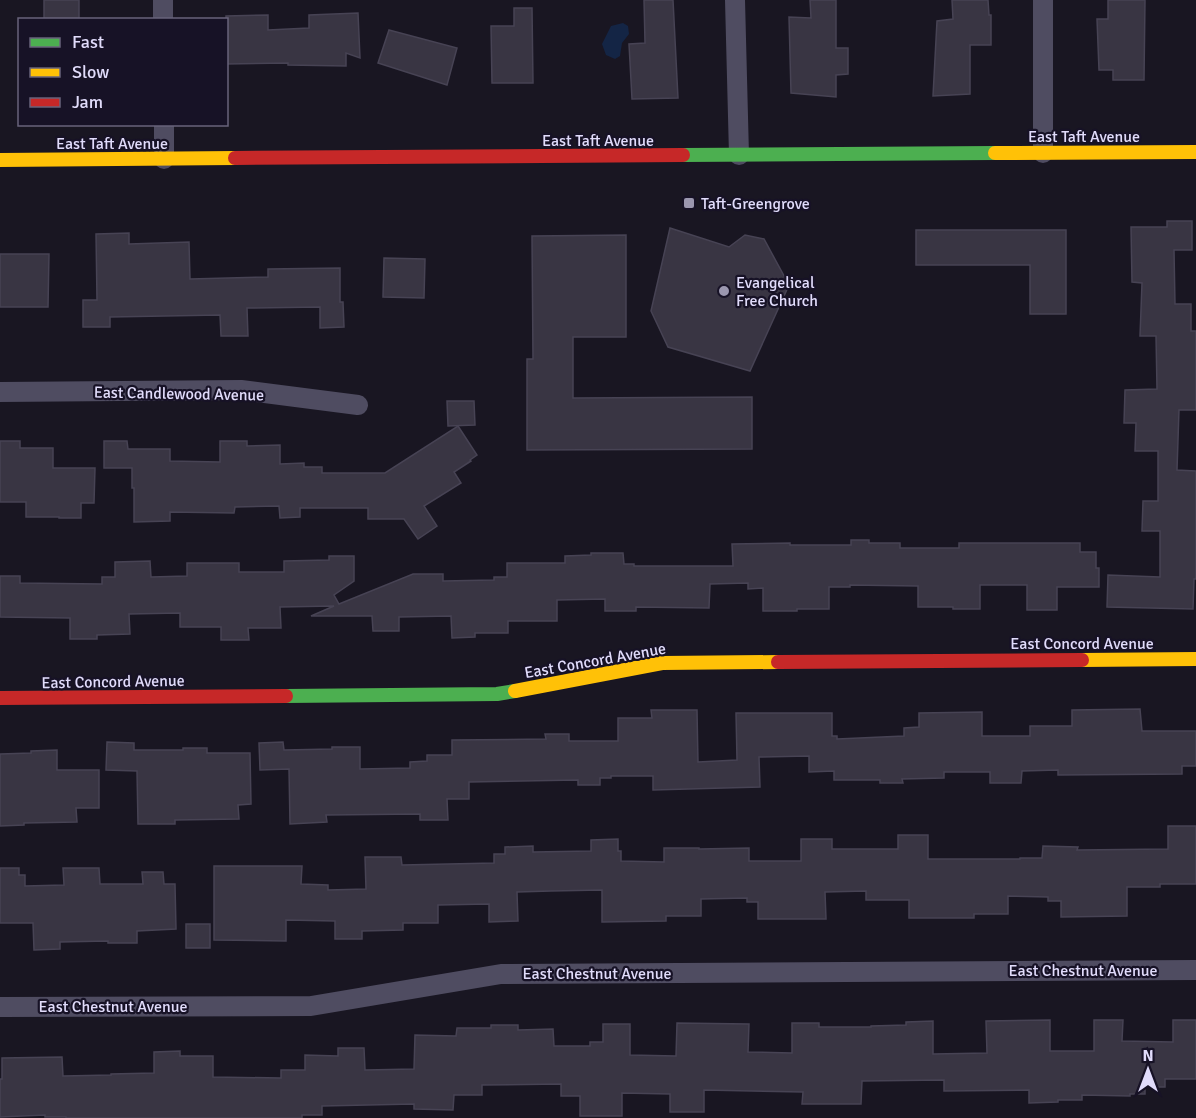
<svg xmlns="http://www.w3.org/2000/svg" width="1196" height="1118" viewBox="0 0 1196 1118" font-family="Signika,sans-serif">
	<rect width="100%" height="100%" fill="#191622"/>
	<!-- water -->
	<path fill="#142545" d="M623,23l5,3 1,8 -7,9 -2,13 -5,3 -9,-4 -4,-11 9,-18z"/>
	<!-- building -->
	<g fill="#393543" stroke="#474354" stroke-width="1.5">
		<rect x="44" y="0" width="35" height="20"/>
		<path d="M644,0h29l5,98 -46,1 -3,-55 16,-1z"/>
		<path d="M810,0h26v48h12v26l-12,1v22l-45,-4 -2,-76 22,1z"/>
		<path d="M952,0h36l1,15h2v30h-21v49l-37,2 4,-75 16,-2z"/>
		<path d="M1108,0h37l-1,80h-31v-10h-14l-2,-51h11z"/>
		<path d="M514,8h18l1,75h-41l-1,-57h23z"/>
		<path d="M358,13l2,45 -14,-5v13l-58,-1v-2l-62,1v-48l42,-1v15l41,-2v-13z"/>
		<path d="M389,30l68,18 -10,37 -69,-22z"/>
		<path d="M1167,221h25v29h-18l1,54h16v27h5v79h-17l-2,60 19,1v108h-2l-1,30 -86,-2 1,-32 52,2v-46h-18l1,-30h15v-50h-23l1,-28h-12l1,-33 32,-1 -1,-53h-16l2,-53 -10,-1 -1,-55h36z"/>
		<path d="M670,228l59,19 16,-12 19,4 25,46 -39,86 -82,-24 -17,-36z"/>
		<path d="M916,230h150v84h-36v-49h-114z"/>
		<path d="M129,233v11l60,-2 1,37 78,-2v-8l72,-1v34h3l1,25 -24,1v-21l-73,1 1,28h-27l-1,-21 -110,2v10h-27v-27h14l-1,-66z"/>
		<path d="M626,235v102h-53v61l179,-1v52l-225,1v-91h6l-1,-123z"/>
		<path d="M0,254h49l-1,53h-48z"/>
		<path d="M384,258l41,1 -1,39 -41,-1z"/>
		<path d="M447,401h27l1,24 -27,1z"/>
		<path d="M458,426l19,29 -7,5 1,1 -17,11 7,11 -37,23 13,20 -19,13 -14,-20h-36v-11h-68v9l-20,1 -1,-12 -44,1 -1,6 -64,-1v9l-36,1v-34h-2v-20h-28v-27h23l1,8h42v12l50,1v-21h27v5l33,-1v19l24,-1v4h18v6h63z"/>
		<path d="M0,441h20v7h33v20h42l-1,35h-13v15h-22v-1h-33v-15h-26z"/>
		<path d="M851,540h18v3h31v5h59v-5h121v9h16v16h3v19h-42v23h-30v-25h-47v24h-27v-2h-35v-21l-68,-1v2h-21v22h-32v2h-34v-23l-15,1v-6l-38,1 -1,24 -73,-1v4h-31v-12l-48,1v21h-49v12h-33v4l-23,1 -1,-22 -52,1v14h-26l-1,-15h-61l23,-10 -54,1 1,21h-33l1,12h-28v-13h-41v-14l-51,1 1,20 -33,1v4h-27v-21l-70,-1v-41h20v7l82,1v-7h13v-15l35,-1 1,16 36,-1v-13h52v9h45v-11l45,-1v-4h25v25l-20,14 5,9 74,-30h30v7l51,-1v-3h13v-14h58v-7l26,-1v-2h32l1,11h10v2h99l-1,-22 58,-1v2h61z"/>
		<path d="M1140,709l2,22h54v35h-14v8l-124,1v-5l-36,1 -1,12h-31v-11h-46v6l-42,1 1,4h-23v-3h-46v-9l-25,1v-16l-50,1 1,30 -107,3v-14h-42v2h-11v7h-22v-5l-109,2v17h-22l1,21h-28v-6l-94,1 1,7 -37,2 -1,-55 -29,1 -1,-27 24,-1 1,8 48,-1v-2h28v22l50,-1v-6l17,-1v-6h25v-15l94,-1 -1,-5h24v7h49v-23h34l-1,-8h46l1,52 39,-2 -1,-47h96v23h5v3l67,-3v-8l15,-1v-14l63,-1v24h48v-10h42v-16z"/>
		<path d="M107,742l27,1v7h49v-2h24v5h43l1,51 -13,1 1,14 -64,1v4h-37l-1,-53 -31,-1z"/>
		<path d="M57,750v20h42v38h-23l1,14 -53,1v2l-24,1v-72l31,-1v-2z"/>
		<path d="M1168,826h28v58h-36v3h-33v29l-66,1v-16h-13v-4l-40,-1v18h-34v4h-65v-18h-43v-9l-41,1 1,27h-68v-17h-11v-4l-46,1v17h-35v5l-64,1v-32l-51,1 -34,1 1,29 -29,1v-18l-51,1v18h-35v7l-41,1v8h-27v-18l-49,-1v21l-72,-1v-74h88l-1,18 27,1v5l38,-1 -1,-32h36l1,8 92,-2v-9h11v-7l28,-1v6l58,-1v-11l27,-1v12h3v10l43,1v-14h35v1l50,-1v13h52v-22h31v10h66v-14h30v24h92v-1h22l1,-12 35,1 -1,3 91,-1z"/>
		<path d="M0,868h19v7h6v11l39,-1 -1,-17h36l1,16h43l-1,-12h21l1,12h11l1,45 -39,2v12h-29v-2l-48,1v7l-26,1 -1,-27h-33z"/>
		<rect x="186" y="924" width="24" height="24"/>
		<path d="M1050,1020v31h44v-31h29l-1,21 51,1v-22h23v59h-31v8h-20v7h-15v2l-48,-1v5h-24v2l-29,1v-13l-85,1v-11l-82,1 -1,23h-59l1,-12 -99,-2v22h-34v-18l-48,-1v23h-42v-20h-19v-12l-79,1v10h-28l-1,15 -39,-1v-5l-92,2v9h-20v3h-236v-1h-21v-2l-45,2v-38h2v-21l60,-1 1,19 48,-1v-1l43,-1v-21l26,-1v5h33v21l68,1v-8h24v-15l33,1v-8h26l1,22 49,-1 1,-34 41,1 1,-8h34v-3h27v5l35,-1 1,17h36v-4h13v-18h27v31l46,1 1,-33 72,1 -1,28 44,1v-30h27v4h52v-1l35,-1v-3l27,-1v33l54,-1 -1,-32z"/>
	</g>
	<g fill="none" stroke-linecap="round" stroke-linejoin="round">
		<!-- street -->
		<g stroke="#4f4c61" stroke-width="20">
			<path d="M163,0v20"/>
			<path d="M735,0l4,155"/>
			<path d="M1043,0v153"/>
			<path d="M164,124v35"/>
			<path d="M0,392l241,-2 117,15"/>
			<path d="M0,1007l311,-1 190,-32 695,-4"/>
		</g>
		<!-- fast -->
		<g stroke="#4caf50" stroke-width="14">
			<path d="M683,155l312,-2"/>
			<path d="M286,696l211,-2 18,-3"/>
		</g>
		<!-- slow -->
		<g stroke="#ffc107" stroke-width="14">
			<path d="M995,153l201,-1"/>
			<path d="M0,160l235,-2"/>
			<path d="M1082,660l114,-1"/>
			<path d="M515,691l147,-28 116,-1"/>
		</g>
		<!-- jam -->
		<g stroke="#c62828" stroke-width="14">
			<path d="M235,158l448,-3"/>
			<path d="M778,662l304,-2"/>
			<path d="M0,698l286,-2"/>
		</g>
	</g>
	<!-- markers -->
	<g fill="#9b97af" stroke="#171226" stroke-width="2">
		<rect x="683" y="197" width="12" height="12" rx="3"/>
		<circle cx="724" cy="291" r="6"/>
	</g>
	<g text-anchor="middle" stroke-width="4.5" stroke-linejoin="round" paint-order="stroke">
		<!-- street labels -->
		<g font-size="16" fill="#e1dcfb" stroke="#171226">
			<text x="1084" y="142">East Taft Avenue</text>
			<text x="598" y="146">East Taft Avenue</text>
			<text x="112" y="149">East Taft Avenue</text>
			<text transform="translate(179 393) rotate(1)" y="6">East Candlewood Avenue</text>
			<text x="1082" y="649">East Concord Avenue</text>
			<text transform="translate(595 660) rotate(-10)" y="6">East Concord Avenue</text>
			<text transform="translate(113 681) rotate(-1)" y="6">East Concord Avenue</text>
			<text x="1083" y="976">East Chestnut Avenue</text>
			<text x="597" y="979">East Chestnut Avenue</text>
			<text x="113" y="1012">East Chestnut Avenue</text>
		</g>
		<!-- poi labels -->
		<g font-size="16" fill="#e1dcfb" stroke="#171226" text-anchor="start">
			<text x="701" y="209">Taft-Greengrove</text>
			<text x="736" y="288">Evangelical<tspan x="736" dy="18">Free Church</tspan></text>
		</g>
	</g>
	<!-- legend -->
	<rect x="18" y="18" width="210" height="108" fill="#171226" stroke="#68637b" stroke-width="1.5"/>
	<rect x="30" y="38" width="30" height="9" fill="#4caf50" stroke="#68637b" stroke-width="1.5"/>
	<text x="72" y="48" font-size="18" fill="#e1dcfb">Fast</text>
	<rect x="30" y="68" width="30" height="9" fill="#ffc107" stroke="#68637b" stroke-width="1.5"/>
	<text x="72" y="78" font-size="18" fill="#e1dcfb">Slow</text>
	<rect x="30" y="98" width="30" height="9" fill="#c62828" stroke="#68637b" stroke-width="1.5"/>
	<text x="72" y="108" font-size="18" fill="#e1dcfb">Jam</text>
	<!-- north arrow -->
	<g transform="translate(1148 1070)" stroke="#171226" stroke-width="4.5" paint-order="stroke">
	<path d="M0-4.5L10 22L0 15L-10 22Z" fill="#e1dcfb"/>
	<text y="-9" font-size="16" font-weight="bold" text-anchor="middle" fill="#e1dcfb">N</text>
	</g>
</svg>
